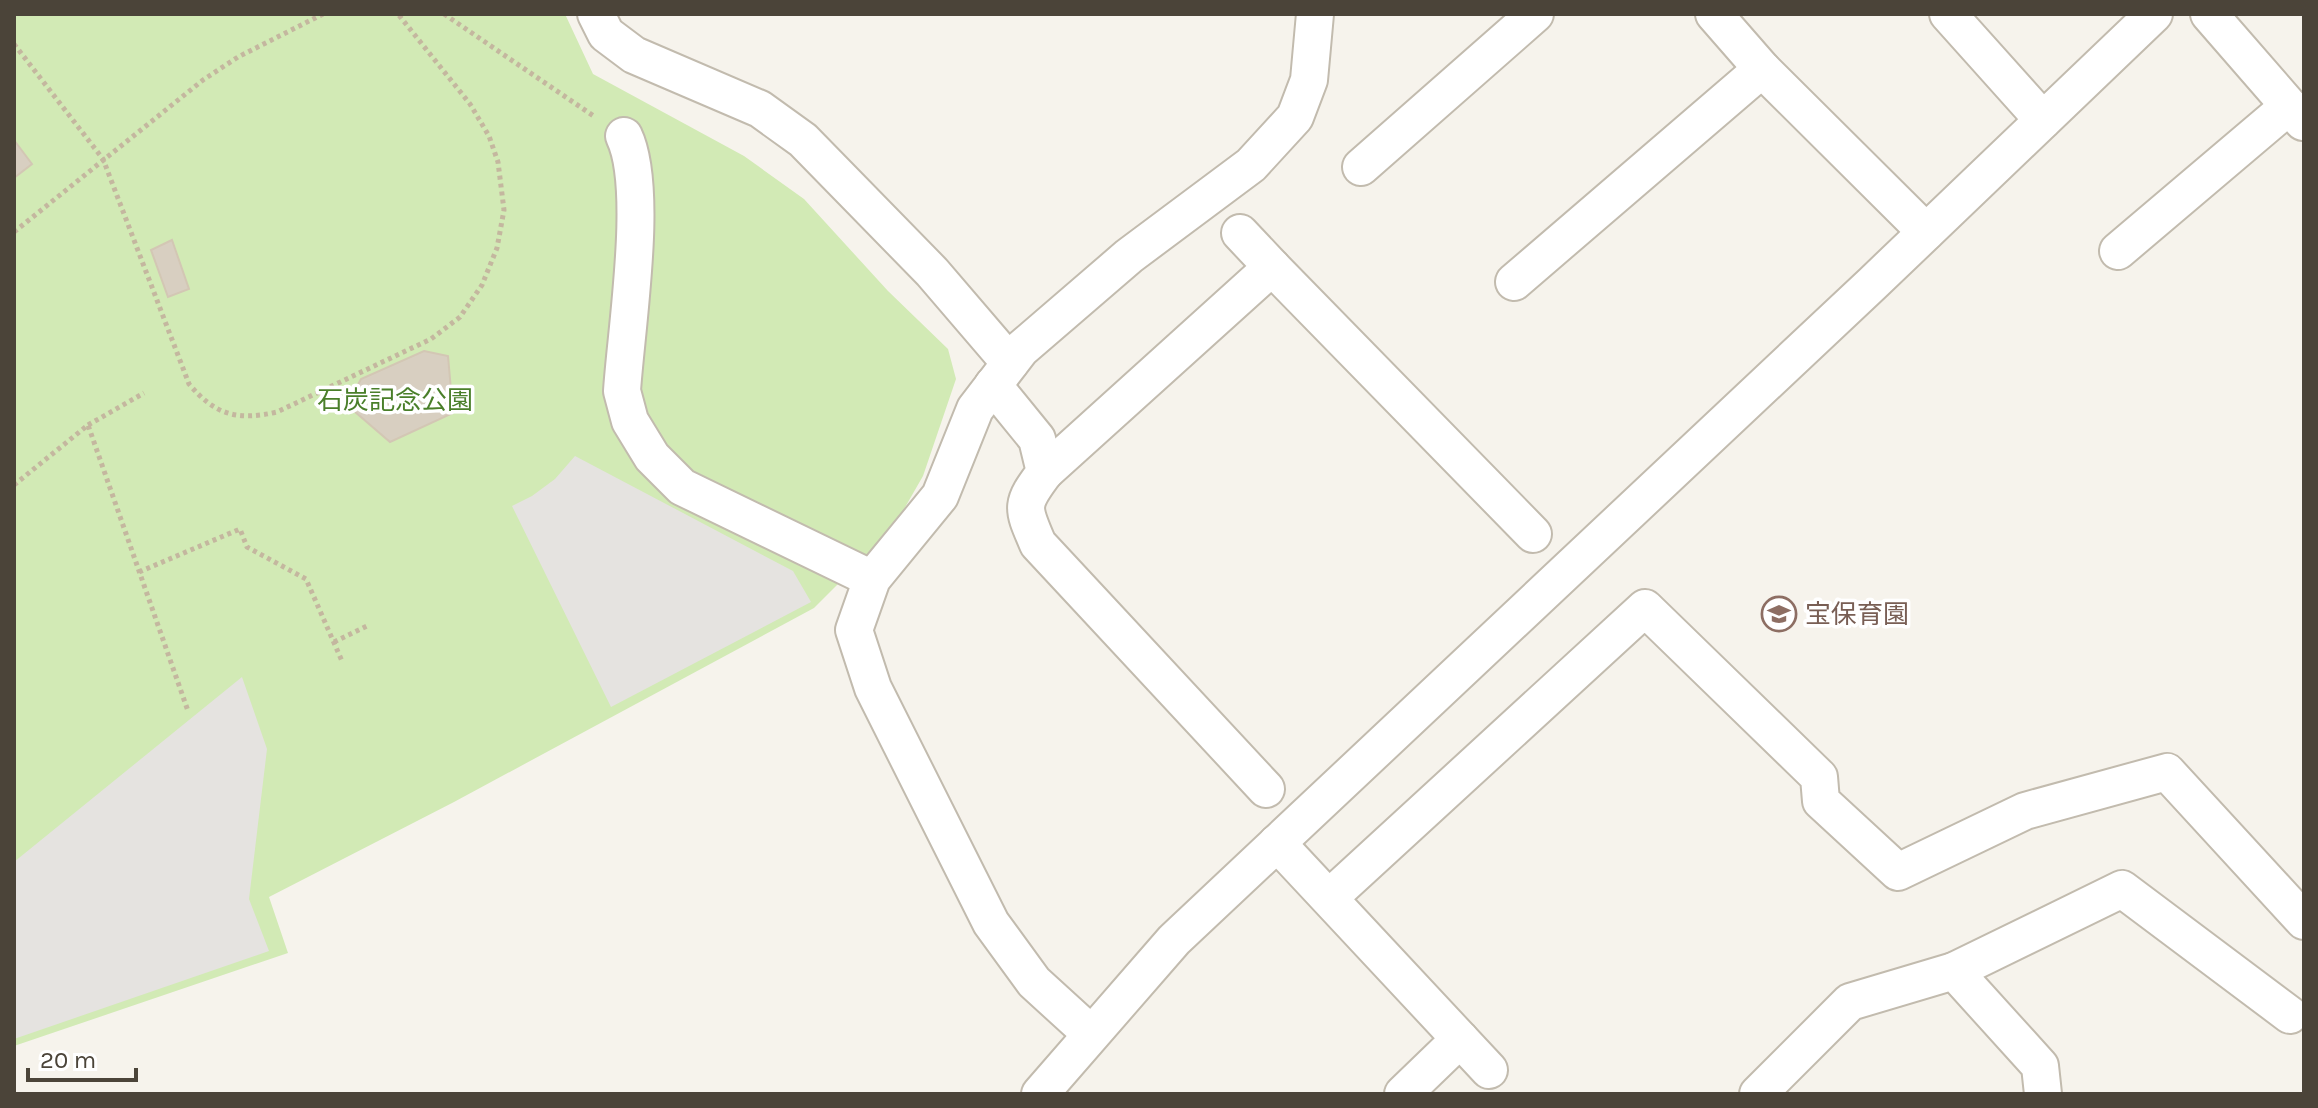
<svg xmlns="http://www.w3.org/2000/svg" width="2318" height="1108" viewBox="0 0 2318 1108" font-family="Karla,'Noto Sans JP',sans-serif">
	<rect width="100%" height="100%" fill="#f6f3ec"/>
	<!-- green -->
	<path fill="#d2eab5" d="M14,14h551l28,60 151,82 60,43 84,92 60,58 8,30 -33,97 -31,54 -78,78 -360,194 -185,95 19,56 -274,93z"/>
	<!-- parking -->
	<g fill="#e5e3e0">
		<path d="M575,456l218,115 18,31 -200,105 -99,-201 20,-10 23,-17z"/>
		<path d="M242,677l25,72 -18,150 20,52 -255,88v-177z"/>
	</g>
	<!-- building -->
	<g fill="#d8cfc1" stroke="#d3c7b4" stroke-width="2">
		<path d="M14,140l18,24 -18,14z"/>
		<path d="M172,240l17,49 -21,8 -17,-47z"/>
		<path d="M424,351l24,5 5,57 -63,29 -43,-37 14,-26z"/>
	</g>
	<g fill="none" stroke-linecap="round" stroke-linejoin="round">
		<!-- minor casing -->
		<g stroke="#c2bbae" stroke-width="40">
			<g id="minor">
				<path d="M596,14l10,20 28,21 126,54 43,31 129,132 78,91"/>
				<path d="M1714,14l48,55 164,163"/>
				<path d="M1948,14l95,106"/>
				<path d="M2209,14l94,108"/>
				<path d="M624,136c25,52 2,193 -2,255l8,30 22,36 30,30 190,92"/>
				<path d="M1361,167l174,-153"/>
				<path d="M2118,251l171,-145"/>
				<path d="M1272,267l261,267"/>
				<path d="M1514,282l248,-213"/>
				<path d="M993,385l44,54 8,33c-25,33 -23,35 -7,72l228,245"/>
				<path d="M1045,472l227,-205 -32,-34"/>
				<path d="M1277,843l212,227"/>
				<path d="M1329,898l316,-290 174,169 2,24 77,71 127,-61 142,-39 137,149"/>
				<path d="M1954,971l168,-82 168,126"/>
				<path d="M1091,1034l-57,-52 -43,-59 -118,-235 -19,-58 18,-51 68,-83 35,-87 46,-60 108,-93 122,-91 44,-48 14,-37 6,-66"/>
				<path d="M1040,1094l134,-154 699,-657 281,-269"/>
				<path d="M1403,1094l57,-55"/>
				<path d="M1758,1094l92,-92 104,-31 86,95 3,28"/>
			</g>
		</g>
		<!-- path -->
		<g stroke="#c4b79f" stroke-width="5" stroke-dasharray="4 4" stroke-linecap="butt">
			<path d="M444,14l151,103"/>
			<path d="M14,44l89,115 86,225c26,31 48,37 88,28l154,-73 29,-22 22,-32 15,-37 7,-38 -6,-48 -9,-26 -19,-32 -72,-90"/>
			<path d="M14,232l189,-152 35,-23 85,-43"/>
			<path d="M88,425l56,-32"/>
			<path d="M14,485l74,-60 100,286"/>
			<path d="M139,572l101,-43 7,18 59,32 36,82"/>
			<path d="M334,642l33,-16"/>
		</g>
		<!-- minor -->
		<use href="#minor" stroke="#fff" stroke-width="36"/>
	</g>
	<!-- icons -->
	<defs>
		<g id="school-ring" transform="scale(1.8)"><circle r="9.5" fill="#fff" stroke="#8d6e63" stroke-width="1.5"/><path d="M0-5L7-2L0 1L-7-2ZM-4 1L0 2.5L4 1V4Q0 6-4 4Z" fill="#8d6e63"/></g>
	</defs>
	<g fill-rule="evenodd">
		<use href="#school-ring" x="1779" y="614"/>
	</g>
	<g text-anchor="middle" stroke-width="7" stroke-linejoin="round" paint-order="stroke">
		<!-- park labels -->
		<g font-size="26" fill="#4a7f2a" stroke="#fff">
			<text x="395" y="409">石炭記念公園</text>
		</g>
		<!-- education labels -->
		<g font-size="26" fill="#785e54" stroke="#fff" text-anchor="start">
			<text x="1805" y="623">宝保育園</text>
		</g>
	</g>
	<!-- border -->
	<rect width="2318" height="1108" fill="none" stroke="#4b4439" stroke-width="32"/>
	<!-- scale -->
	<path d="M28 1068v12h108v-12" fill="none" stroke="#4b4439" stroke-width="4"/>
	<text x="40" y="1068" font-size="24" fill="#4b4439" stroke="#ffffff" stroke-width="6" paint-order="stroke">20 m</text>
</svg>
